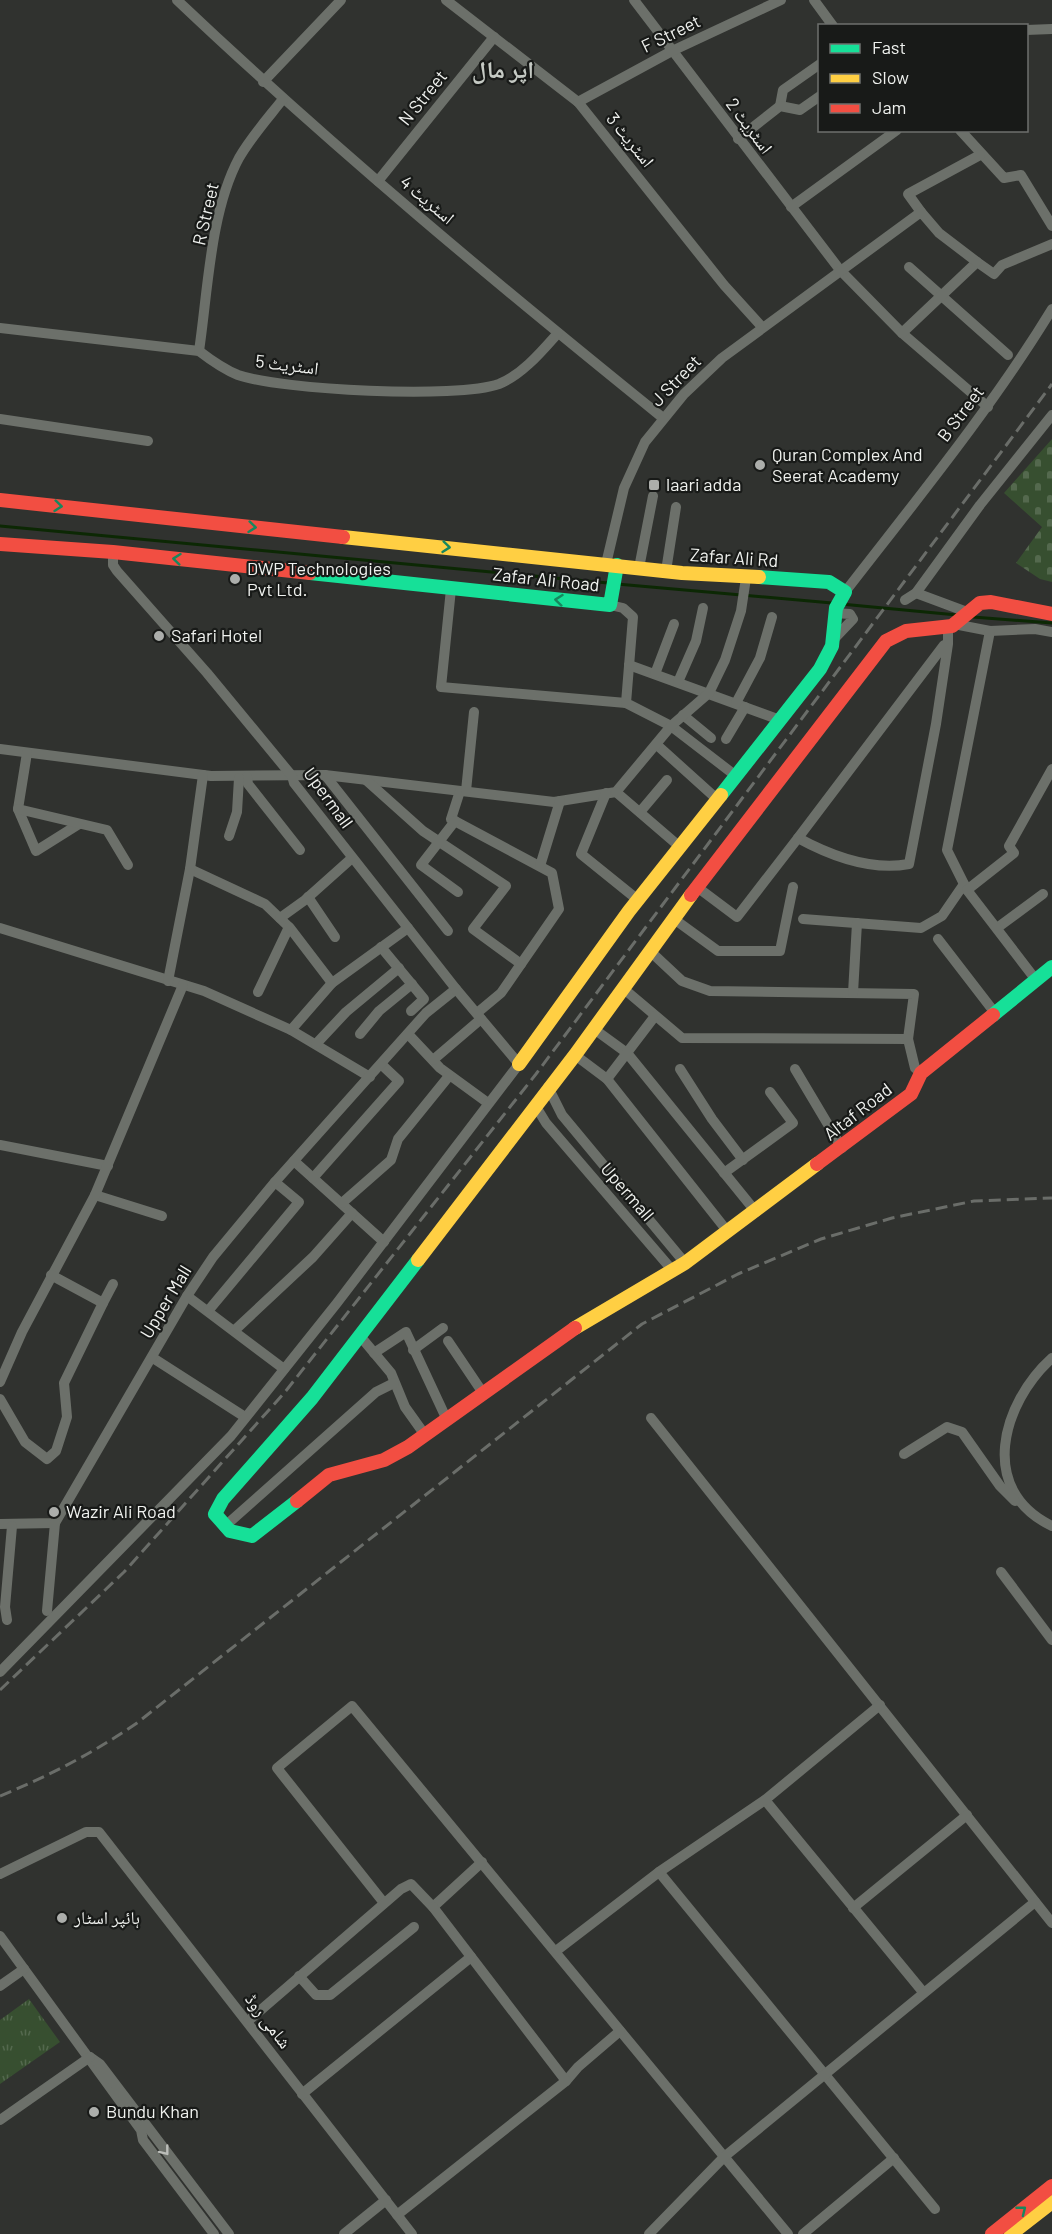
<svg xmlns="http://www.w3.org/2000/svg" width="1052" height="2234" viewBox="0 0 1052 2234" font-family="Barlow,'Noto Naskh Arabic',sans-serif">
	<defs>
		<pattern id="grass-tufts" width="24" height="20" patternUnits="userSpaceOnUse" patternTransform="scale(1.5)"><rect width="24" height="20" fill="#374f30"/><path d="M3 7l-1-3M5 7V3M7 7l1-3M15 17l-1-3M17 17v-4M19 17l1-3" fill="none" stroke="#54694e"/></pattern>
		<pattern id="cemetery-stones" width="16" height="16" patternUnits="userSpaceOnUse" patternTransform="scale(1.5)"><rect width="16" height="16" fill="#374f30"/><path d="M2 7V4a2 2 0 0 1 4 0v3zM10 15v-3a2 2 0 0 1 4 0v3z" fill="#54694e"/></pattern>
	</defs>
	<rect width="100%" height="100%" fill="#30322f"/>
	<!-- grass -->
	<path fill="url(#grass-tufts)" d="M29,1999l31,43 -60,42v-64z"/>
	<!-- cemetery -->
	<path fill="url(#cemetery-stones)" d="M1052,439v143l-12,-3 -24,-16 26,-36 -38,-34z"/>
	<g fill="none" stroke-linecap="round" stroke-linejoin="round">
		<!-- stream -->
		<g stroke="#0c2804" stroke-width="3">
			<path d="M0,526l608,57"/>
			<path d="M617,584l215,19"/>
			<path d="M841,604l116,11"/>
			<path d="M973,617l79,6"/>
		</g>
		<!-- street -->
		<g stroke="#6c706a" stroke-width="10">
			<path d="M177,0c155,147 320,284 486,418"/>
			<path d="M446,0l132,102 146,183 38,42"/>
			<path d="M634,0l206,270 62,63 86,74"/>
			<path d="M814,0l19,26"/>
			<path d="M1026,30l26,-1"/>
			<path d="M263,82l78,-82"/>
			<path d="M578,102l94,-51 109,-51"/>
			<path d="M780,106l3,-16 37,-26"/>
			<path d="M960,130l44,48 17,-3 31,51"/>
			<path d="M738,139l42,-33 20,4 20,-14"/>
			<path d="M378,181l116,-144"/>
			<path d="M791,207l106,-77"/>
			<path d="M921,212l-13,-18 72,-39"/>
			<path d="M909,267l99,88"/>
			<path d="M0,328l199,23c13,10 24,18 39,24 44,15 219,24 261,9 23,-9 43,-33 59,-51"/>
			<path d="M902,333l75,-71 17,12 8,-9 50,-21"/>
			<path d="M199,351c9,-60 11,-139 40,-193 12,-21 29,-40 44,-59"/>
			<path d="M0,419l148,22"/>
			<path d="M606,564l18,-76 21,-46 39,-48 38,-36 199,-146 18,21 38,29"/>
			<path d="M639,568l14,-72"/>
			<path d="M666,571l10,-64"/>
			<path d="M451,589l-10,98 185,16"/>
			<path d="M845,592c72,-93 146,-183 207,-283"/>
			<path d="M916,593l51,19"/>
			<path d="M905,600l11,-7 64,-88 72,-90"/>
			<path d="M610,605l13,3 10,9 -7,86 45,23 65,50"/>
			<path d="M834,613l16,1 3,5 -19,20"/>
			<path d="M954,624l36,7 45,-2 17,3"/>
			<path d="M948,627v17l-12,80 -27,140c-38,7 -78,-8 -111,-26l146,-193 4,-1"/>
			<path d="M629,665l151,55"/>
			<path d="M655,674l19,-50"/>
			<path d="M678,682l18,-41 7,-33"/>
			<path d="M736,703l24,-45 12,-41"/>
			<path d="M683,715l28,23"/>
			<path d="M726,739l19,-32"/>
			<path d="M657,745l61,55"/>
			<path d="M0,749l211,27 114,-1 229,27 62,-10 55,-66 38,-33 16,-33 16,-49 5,-33"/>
			<path d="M27,753l-9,56 18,42 43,-27"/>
			<path d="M325,775l123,156"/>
			<path d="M247,777l1,7 52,66"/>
			<path d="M366,780l57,51 83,55 -33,43 48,35"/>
			<path d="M460,791l-9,28 101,54 7,36 -58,84 -24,20"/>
			<path d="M466,791l8,-79"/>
			<path d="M616,792l64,55"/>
			<path d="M606,793l-25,61 57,46"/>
			<path d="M18,809l89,21 21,35"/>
			<path d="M640,812l27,-32"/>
			<path d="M455,821l-34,44 37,27"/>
			<path d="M229,836l8,-24 2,-34"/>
			<path d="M540,866l20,-65"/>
			<path d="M190,869l75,35 25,24 42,55"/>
			<path d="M697,887l40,30 61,-79"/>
			<path d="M967,890l-20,-40 43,-219"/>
			<path d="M308,897l27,40"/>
			<path d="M280,918l25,-18 47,-42"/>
			<path d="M674,919l44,32h62l13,-64"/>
			<path d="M803,919l118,9 21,-12 22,-32"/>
			<path d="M0,928l204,63 87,39 79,47"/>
			<path d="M997,928l46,-34"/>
			<path d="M938,939l57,74"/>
			<path d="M381,947l43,52 -13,12"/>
			<path d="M651,952l31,29 28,10 204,3 -6,45"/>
			<path d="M1036,980l-69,-90 47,-37 -5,-7 43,-77"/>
			<path d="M168,981l22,-112 13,-94"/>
			<path d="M624,989l58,49 226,1 7,29 6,5"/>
			<path d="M258,992l31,-65"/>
			<path d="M853,993l4,-70"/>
			<path d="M594,1029l33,24 129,159"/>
			<path d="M291,1030l41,-47 76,-55"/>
			<path d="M360,1034l19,-23 33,-27"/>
			<path d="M408,1034l32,34 48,35"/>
			<path d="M316,1044l30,-32 53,-44"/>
			<path d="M575,1055l32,24 121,153"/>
			<path d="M433,1060l48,-41"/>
			<path d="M680,1069l32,50 31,41"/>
			<path d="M795,1069l47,79"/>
			<path d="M607,1079l48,-63"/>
			<path d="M548,1087l14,28 123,148"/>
			<path d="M535,1105l11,18 127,148"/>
			<path d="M0,1145l108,21"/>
			<path d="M294,1161l90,81"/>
			<path d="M724,1173l69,-50 -23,-31"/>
			<path d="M313,1178l86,-97 -17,-16"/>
			<path d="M95,1195l67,21"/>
			<path d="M342,1203l49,-43 7,-21 51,-63"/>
			<path d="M187,1296l97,73"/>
			<path d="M103,1303l10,-19"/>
			<path d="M208,1311l91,-109 -24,-20"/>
			<path d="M235,1330l78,-73 39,-44"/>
			<path d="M360,1336l31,37 14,34 20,28"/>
			<path d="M448,1341l35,52"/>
			<path d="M413,1350l30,-22"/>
			<path d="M374,1353l32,-21 41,88"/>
			<path d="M153,1358l92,59"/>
			<path d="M1052,1358c-50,45 -75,132 0,168"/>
			<path d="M0,1382l22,-50 73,-137 88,-210"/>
			<path d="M0,1399l25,43 22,17 9,-8 11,-34 -3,-34 39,-80 -52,-28"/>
			<path d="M651,1418l401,505"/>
			<path d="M904,1454l43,-27 15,5 38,54 15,15"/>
			<path d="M0,1524l55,-1 132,-227 26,-39 62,-75 151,-169 30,-24"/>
			<path d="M224,1527l152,-135 18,-9"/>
			<path d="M1001,1572l51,68"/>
			<path d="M47,1611l8,-88"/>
			<path d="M7,1620l-2,-13 7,-81"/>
			<path d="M0,1672l231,-236 106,-133 182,-239 -63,-75 -162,-206 -2,-7 -85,-103 -90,-102 -4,-6v-13"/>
			<path d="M765,1800l158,192"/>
			<path d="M659,1872l276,337"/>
			<path d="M0,1874l86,-42h13l313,402"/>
			<path d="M384,1903l-107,-135 75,-62 436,528"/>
			<path d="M853,1908l114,-93"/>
			<path d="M0,1936l141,194 2,10 71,94"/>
			<path d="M556,1951l103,-79 106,-72 115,-95"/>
			<path d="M299,1976l17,19h14l84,-68"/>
			<path d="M0,1986l24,-17"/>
			<path d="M248,2021l153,-132 10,-5 22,23 49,-45"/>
			<path d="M90,2057l10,7 129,170"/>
			<path d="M566,2081l12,-14 42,-36"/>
			<path d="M302,2094l169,-137"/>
			<path d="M0,2120l90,-63"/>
			<path d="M397,2215l169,-134 -133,-174"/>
			<path d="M344,2234l42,-34"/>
			<path d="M649,2234l75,-77 311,-255"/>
			<path d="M803,2234l91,-76"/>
		</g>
		<!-- fast -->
		<g stroke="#16e098" stroke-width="14">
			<path d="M310,573l300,32 7,-40"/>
			<path d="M721,795l99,-126 12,-23 4,-38 9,-16 -16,-10 -70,-5"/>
			<path d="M993,1015l59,-48"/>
			<path d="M297,1501l-45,35 -22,-5 -15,-17 8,-15 89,-101 106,-138"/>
		</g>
		<!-- slow -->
		<g stroke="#ffcf43" stroke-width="14">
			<path d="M343,537l339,36 77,4"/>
			<path d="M519,1064l110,-153 92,-116"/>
			<path d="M418,1260l157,-205 116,-160"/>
			<path d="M575,1328l110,-65 132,-99"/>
			<path d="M1011,2234l41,-32"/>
		</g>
		<!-- jam -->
		<g stroke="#f24e42" stroke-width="14">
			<path d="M0,500l343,37"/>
			<path d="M0,544l113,8 197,21"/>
			<path d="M691,895l195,-254 20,-10 46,-5 28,-23 11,-1 61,12"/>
			<path d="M817,1164l94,-70 10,-21 72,-58"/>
			<path d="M297,1501l32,-26 55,-15 24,-13 167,-119"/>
			<path d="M992,2234l60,-48"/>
		</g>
		<!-- rail -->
		<g stroke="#6a6d69" stroke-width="3" stroke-dasharray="12 6" stroke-linecap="butt">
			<path d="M0,1690l124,-118 161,-180 251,-318 516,-690"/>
			<path d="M0,1796c49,-20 93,-43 137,-73l505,-399 96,-50 83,-35 71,-21 82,-17 78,-3"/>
		</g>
	</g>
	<!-- one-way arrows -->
	<defs><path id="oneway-chevron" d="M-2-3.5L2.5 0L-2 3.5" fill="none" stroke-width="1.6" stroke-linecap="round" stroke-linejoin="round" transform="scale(1.5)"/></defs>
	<g stroke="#17875e">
		<use href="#oneway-chevron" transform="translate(58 506) rotate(6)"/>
		<use href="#oneway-chevron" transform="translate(252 527) rotate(6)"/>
		<use href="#oneway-chevron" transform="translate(446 547) rotate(6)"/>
		<use href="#oneway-chevron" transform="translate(177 559) rotate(-174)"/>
		<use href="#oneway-chevron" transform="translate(559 600) rotate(-174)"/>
		<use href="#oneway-chevron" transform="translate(1022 2210) rotate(-38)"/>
	</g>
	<use stroke="#bbbdb9" href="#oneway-chevron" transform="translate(165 2151) rotate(52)"/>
	<!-- markers -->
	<g fill="#acaeab" stroke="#181a18" stroke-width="2">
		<circle cx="760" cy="465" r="6"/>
		<rect x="648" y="479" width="12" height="12" rx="3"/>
		<circle cx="235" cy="579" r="6"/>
		<circle cx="159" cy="636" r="6"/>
		<circle cx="54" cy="1512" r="6"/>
		<circle cx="62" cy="1918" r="6"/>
		<circle cx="94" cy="2112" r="6"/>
	</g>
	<g text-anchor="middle" stroke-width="4.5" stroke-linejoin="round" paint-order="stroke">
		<!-- street labels -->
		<g font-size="18" fill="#eff1ee" stroke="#181a18">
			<text transform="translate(671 34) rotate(-26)" y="6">F Street</text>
			<text transform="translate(423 98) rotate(-51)" y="6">N Street</text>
			<text transform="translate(749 126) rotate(53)" y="6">اسٹریٹ 2</text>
			<text transform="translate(630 140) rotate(51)" y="6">اسٹریٹ 3</text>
			<text transform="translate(427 200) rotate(40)" y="6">اسٹریٹ 4</text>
			<text transform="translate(206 214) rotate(-77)" y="6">R Street</text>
			<text transform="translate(287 365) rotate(7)" y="6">اسٹریٹ 5</text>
			<text transform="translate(676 381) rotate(-46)" y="6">J Street</text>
			<text transform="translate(961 414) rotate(-53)" y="6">B Street</text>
			<text transform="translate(734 558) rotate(4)" y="6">Zafar Ali Rd</text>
			<text transform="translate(546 580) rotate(6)" y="6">Zafar Ali Road</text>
			<text transform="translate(328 798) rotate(54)" y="6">Upermall</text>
			<text transform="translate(858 1112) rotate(-38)" y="6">Altaf Road</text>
			<text transform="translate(627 1192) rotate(49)" y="6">Upermall</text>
			<text transform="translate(166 1302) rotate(-59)" y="6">Upper Mall</text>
			<text transform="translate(268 2021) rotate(53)" y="6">شامی روڈ</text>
		</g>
		<!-- poi labels -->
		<g font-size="18" fill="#eff1ee" stroke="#181a18" text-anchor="start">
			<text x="772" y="461">Quran Complex And<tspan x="772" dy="21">Seerat Academy</tspan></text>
			<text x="666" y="491">laari adda</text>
			<text x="247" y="575">DWP Technologies<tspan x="247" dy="21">Pvt Ltd.</tspan></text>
			<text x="171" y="642">Safari Hotel</text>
			<text x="66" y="1518">Wazir Ali Road</text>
			<text x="74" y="1924">ہائپر اسٹار</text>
			<text x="106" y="2118">Bundu Khan</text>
		</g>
		<!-- district labels -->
		<g font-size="24" font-weight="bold" fill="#c5cac4" stroke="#181a18">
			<text x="503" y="78">اپر مال</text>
		</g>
	</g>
	<!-- legend -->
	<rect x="818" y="24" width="210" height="108" fill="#181a18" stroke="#6e706e" stroke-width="1.5"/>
	<rect x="830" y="44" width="30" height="9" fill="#16e098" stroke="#6e706e" stroke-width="1.5"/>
	<text x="872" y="54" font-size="18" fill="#eff1ee">Fast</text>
	<rect x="830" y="74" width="30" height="9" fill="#ffcf43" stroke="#6e706e" stroke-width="1.5"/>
	<text x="872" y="84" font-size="18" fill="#eff1ee">Slow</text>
	<rect x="830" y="104" width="30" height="9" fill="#f24e42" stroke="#6e706e" stroke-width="1.5"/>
	<text x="872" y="114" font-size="18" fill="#eff1ee">Jam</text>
</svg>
